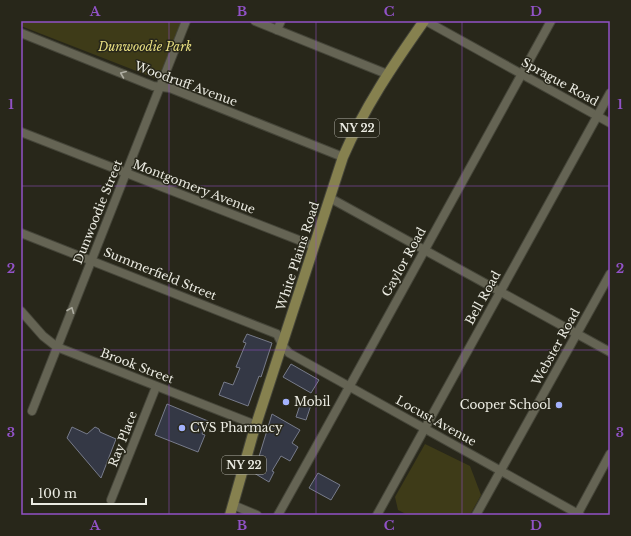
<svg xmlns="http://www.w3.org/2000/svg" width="631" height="536" viewBox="0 0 631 536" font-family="'Libre Baskerville',serif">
	<rect width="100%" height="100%" fill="#28271a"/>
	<!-- green -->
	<g fill="#3e3b18">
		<path d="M21,21h161l-22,56 -3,2 -136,-53z"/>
		<path d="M425,444l45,22 11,29 -11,20h-62l-10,-5 -3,-13z"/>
	</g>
	<!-- building -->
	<g fill="#343845" stroke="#777b8a">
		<path d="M247,334l25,9 -11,34 -2,-1 -11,30 -29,-11 5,-13 9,3 7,-17 -4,-1 10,-24 -3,-1z"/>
		<path d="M291,364l28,16 -8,13 -28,-16z"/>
		<path d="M301,402l10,3 -5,15 -10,-3z"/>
		<path d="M167,404l41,17 -6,13 3,1 -7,17 -43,-17z"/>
		<path d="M272,414l28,16 -8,13 6,4 -8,14 -9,-5 -9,15 2,1 -5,10 -15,-9z"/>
		<path d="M72,427l15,7 8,-7 4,2 1,3 16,7 -15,39 -34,-40z"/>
		<path d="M318,473l22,12 -9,15 -22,-12z"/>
	</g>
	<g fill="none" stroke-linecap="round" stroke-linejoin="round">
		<!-- minor casing -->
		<g stroke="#454539" stroke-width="10">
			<g id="minor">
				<path d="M255,21l132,53"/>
				<path d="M426,21l184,102"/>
				<path d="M277,30l4,-9"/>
				<path d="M21,33l132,53 17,2 173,69"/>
				<path d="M21,132l293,114"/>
				<path d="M330,198l280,154"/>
				<path d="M21,233l256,101 6,12 6,7 291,162"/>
				<path d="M21,311l22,25 14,11 199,78"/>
				<path d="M32,411l154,-390"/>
				<path d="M111,500l45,-113"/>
				<path d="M233,505l24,10"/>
				<path d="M278,515c92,-164 182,-329 273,-494"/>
				<path d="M377,515l233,-422"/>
				<path d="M476,515l134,-241"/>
				<path d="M577,515l33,-61"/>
			</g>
		</g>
		<!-- major casing -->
		<g stroke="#454539" stroke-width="12">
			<path id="major" d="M230,515l23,-81 90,-277c21,-49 50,-92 81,-136"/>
		</g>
		<!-- minor -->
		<use href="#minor" stroke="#656454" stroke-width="8"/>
		<!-- major -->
		<use href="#major" stroke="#86814f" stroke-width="10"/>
	</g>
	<!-- one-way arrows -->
	<defs><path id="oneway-chevron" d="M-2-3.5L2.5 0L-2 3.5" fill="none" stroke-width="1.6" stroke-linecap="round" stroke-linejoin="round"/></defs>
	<g stroke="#afaea2">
		<use href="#oneway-chevron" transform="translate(123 74) rotate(-158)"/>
		<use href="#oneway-chevron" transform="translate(71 310) rotate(-68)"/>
	</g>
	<!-- grid -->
	<path fill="none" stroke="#9152c6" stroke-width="1" stroke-opacity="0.55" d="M169,21v494M316,21v494M462,21v494M21,186h589M21,350h589"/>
	<!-- markers -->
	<g fill="#a3b2fd" stroke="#28271a" stroke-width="1.5">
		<circle cx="286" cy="402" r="4"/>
		<circle cx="559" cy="405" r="4"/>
		<circle cx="182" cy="428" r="4"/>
	</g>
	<g text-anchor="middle" stroke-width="3" stroke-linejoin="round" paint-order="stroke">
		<!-- shield labels -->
		<g fill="#28271a" stroke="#b0b0a6" stroke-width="1">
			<rect x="335" y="119" width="44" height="18" rx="3"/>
			<rect x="222" y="456" width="44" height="18" rx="3"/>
		</g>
		<g font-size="11" font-weight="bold" fill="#ebebe2">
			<text x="357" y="132">NY 22</text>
			<text x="244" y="469">NY 22</text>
		</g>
		<!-- park labels -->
		<g font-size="12" font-style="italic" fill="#e7de80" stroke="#28271a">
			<text x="145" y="51">Dunwoodie Park</text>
		</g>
		<!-- street labels -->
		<g font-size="12" fill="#ebebe2" stroke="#28271a">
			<text transform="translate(560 82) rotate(29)" y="4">Sprague Road</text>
			<text transform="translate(186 84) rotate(20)" y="4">Woodruff Avenue</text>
			<text transform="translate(194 187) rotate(21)" y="4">Montgomery Avenue</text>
			<text transform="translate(98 212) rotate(-68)" y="4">Dunwoodie Street</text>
			<text transform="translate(298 256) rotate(-72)" y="4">White Plains Road</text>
			<text transform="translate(404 262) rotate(-61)" y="4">Gaylor Road</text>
			<text transform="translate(160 274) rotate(22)" y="4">Summerfield Street</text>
			<text transform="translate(483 298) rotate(-61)" y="4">Bell Road</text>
			<text transform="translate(556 347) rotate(-61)" y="4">Webster Road</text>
			<text transform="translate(137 366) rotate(21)" y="4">Brook Street</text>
			<text transform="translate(436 421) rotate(29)" y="4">Locust Avenue</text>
			<text transform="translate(123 439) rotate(-69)" y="4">Ray Place</text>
		</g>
		<!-- poi labels -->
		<g font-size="12" fill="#ebebe2" stroke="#28271a" text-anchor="start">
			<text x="294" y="406">Mobil</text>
			<text x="551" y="409" text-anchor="end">Cooper School</text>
			<text x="190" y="432">CVS Pharmacy</text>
		</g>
	</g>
	<!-- border -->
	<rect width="631" height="536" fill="none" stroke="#28271a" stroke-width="44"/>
	<!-- scale -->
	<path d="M32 498v6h114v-6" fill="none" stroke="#ebebe2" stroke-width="2"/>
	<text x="38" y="498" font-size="12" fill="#ebebe2" stroke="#28271a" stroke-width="3" paint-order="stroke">100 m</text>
	<rect x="22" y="22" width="587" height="492" fill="none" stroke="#9152c6" stroke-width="1.5"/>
	<g font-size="13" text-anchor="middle" font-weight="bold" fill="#9152c6">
		<text x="95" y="16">A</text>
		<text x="242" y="16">B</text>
		<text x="389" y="16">C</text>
		<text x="536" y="16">D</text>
		<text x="11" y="109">1</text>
		<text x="620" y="109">1</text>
		<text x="11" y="273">2</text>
		<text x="620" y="273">2</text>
		<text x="11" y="437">3</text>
		<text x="620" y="437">3</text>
		<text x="95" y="530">A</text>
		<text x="242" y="530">B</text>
		<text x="389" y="530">C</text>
		<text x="536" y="530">D</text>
	</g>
</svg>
